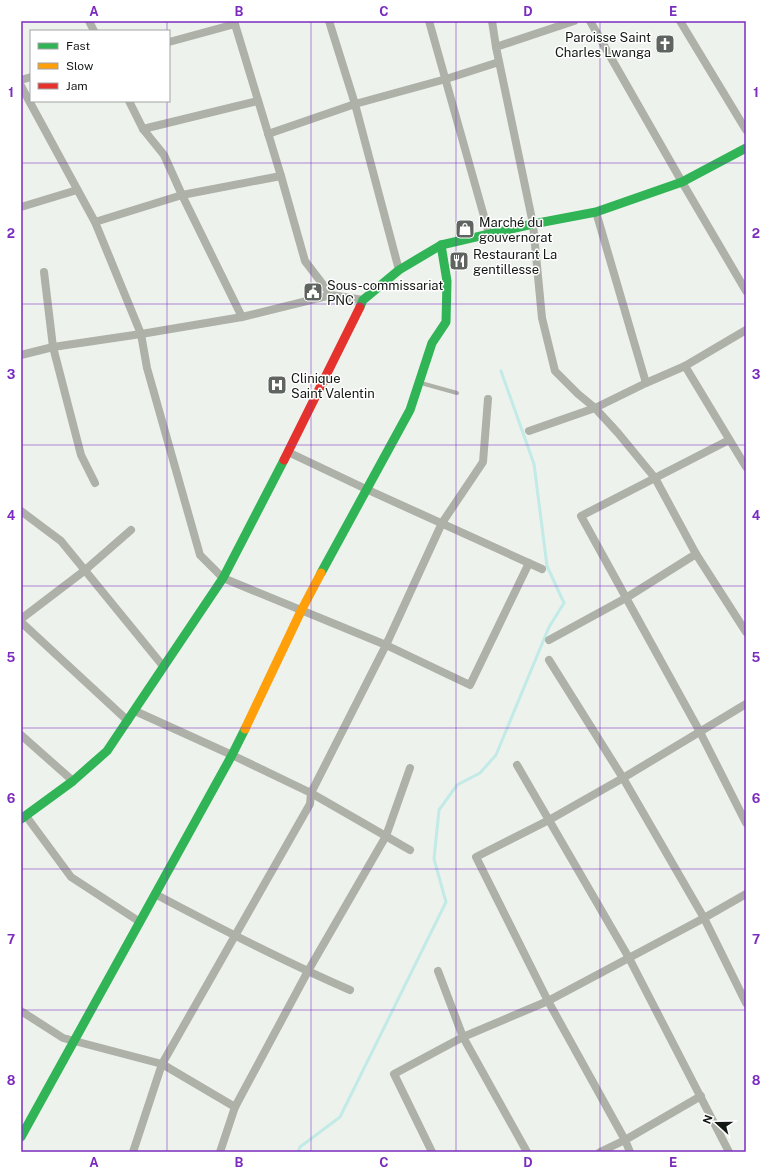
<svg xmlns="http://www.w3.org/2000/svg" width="767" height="1173" viewBox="0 0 767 1173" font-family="'Public Sans',sans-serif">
	<rect width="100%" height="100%" fill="#edf2ed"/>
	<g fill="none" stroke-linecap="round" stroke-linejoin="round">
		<!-- stream -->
		<path stroke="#c2eae6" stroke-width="3" d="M298,1152l2,-5 40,-30 106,-215 -12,-43 5,-49 18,-25 23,-12 16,-18 53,-128 15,-24 -17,-37 -13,-102 -33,-93"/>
		<!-- lane -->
		<path stroke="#adb1a7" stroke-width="4" d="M421,383l36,10"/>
		<!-- street -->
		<g stroke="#adb1a7" stroke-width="8">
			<path d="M89,21l5,10"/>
			<path d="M234,21l47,155 24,85 26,34"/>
			<path d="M329,21l26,83 44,166"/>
			<path d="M429,21l60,213"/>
			<path d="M492,21l4,26 37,177 9,94 13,53 23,23 17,14 23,25 37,45 41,76 50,78"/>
			<path d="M590,21l92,161 64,109"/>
			<path d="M680,21l66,109"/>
			<path d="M169,42l66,-18"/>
			<path d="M496,47l78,-26"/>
			<path d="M21,80l10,-3"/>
			<path d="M21,86l74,136 46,112 6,34 53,187 23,23 163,67 84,40 59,-122"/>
			<path d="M129,101l14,28 21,26 18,40 60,122"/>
			<path d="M143,129l115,-28"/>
			<path d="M268,134l87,-30 91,-25 53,-17"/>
			<path d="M21,207l56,-17"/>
			<path d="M596,212l50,171"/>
			<path d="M95,222l87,-27 99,-19"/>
			<path d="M44,272l9,75 28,108 14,28"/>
			<path d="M21,355l32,-8 88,-13 101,-17 89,-22 32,5"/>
			<path d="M685,366l61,101"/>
			<path d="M529,431l66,-23 51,-25 39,-17 61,-36"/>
			<path d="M729,440l-148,76 119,216 46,91"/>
			<path d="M288,452l78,37 176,80"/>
			<path d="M21,511l40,30 102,125"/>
			<path d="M21,619l63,-48 47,-41"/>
			<path d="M21,622l107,99"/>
			<path d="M549,640l77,-42 70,-44"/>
			<path d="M549,660l74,118 81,140 42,85"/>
			<path d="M135,711l97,44 79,38 99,57"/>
			<path d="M21,735l52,46"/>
			<path d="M517,765l112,193 100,194"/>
			<path d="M26,816l45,61 69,45"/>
			<path d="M155,894c64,34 128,67 195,96"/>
			<path d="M438,971l25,66 64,115"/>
			<path d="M21,1011l42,27 99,26 73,43"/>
			<path d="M133,1152l29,-88 148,-260 1,-11 75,-148 56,-122 41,-61 5,-63"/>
			<path d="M220,1152l15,-45 73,-136 78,-135 24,-68"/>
			<path d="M432,1152l-38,-78 69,-37 85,-36 156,-83 42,-24"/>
			<path d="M600,1152l25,-12 76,-44"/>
			<path d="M630,1152l-5,-12 -77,-139 -72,-144 73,-37 74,-42 123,-74"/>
		</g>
		<!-- fast -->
		<g stroke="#30b455" stroke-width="9">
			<path d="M360,307l3,-7 36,-30 42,-25 92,-21 63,-12 86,-30 64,-34"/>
			<path d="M321,573l89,-163 22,-67 14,-21 1,-41 -6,-36"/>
			<path d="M21,819l52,-38 34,-30 116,-173 61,-118"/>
			<path d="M21,1137l211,-382 13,-26"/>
		</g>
		<!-- slow -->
		<path stroke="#ff9f0a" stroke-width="9" d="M245,729l56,-118 20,-38"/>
		<!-- jam -->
		<path stroke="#e5322d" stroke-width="9" d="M284,460l76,-153"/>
	</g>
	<!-- grid -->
	<path fill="none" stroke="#7b2cbf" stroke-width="1" stroke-opacity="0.55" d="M167,21v10M311,21v1131M456,21v1131M600,21v1131M167,101v1051M21,163h725M21,304h725M21,445h725M21,586h725M21,728h725M21,869h725M21,1010h725"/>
	<!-- icons -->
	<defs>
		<g id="church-square" transform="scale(1)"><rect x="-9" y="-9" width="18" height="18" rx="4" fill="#606460" stroke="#fff"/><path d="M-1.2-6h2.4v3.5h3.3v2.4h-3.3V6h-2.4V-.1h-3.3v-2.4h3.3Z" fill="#fff"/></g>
		<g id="shop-square" transform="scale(1)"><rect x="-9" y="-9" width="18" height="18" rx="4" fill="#606460" stroke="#fff"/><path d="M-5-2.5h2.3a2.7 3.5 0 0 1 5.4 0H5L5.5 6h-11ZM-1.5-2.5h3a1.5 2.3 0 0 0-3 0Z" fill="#fff"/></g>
		<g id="restaurant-square" transform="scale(1)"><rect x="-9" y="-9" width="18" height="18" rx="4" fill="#606460" stroke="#fff"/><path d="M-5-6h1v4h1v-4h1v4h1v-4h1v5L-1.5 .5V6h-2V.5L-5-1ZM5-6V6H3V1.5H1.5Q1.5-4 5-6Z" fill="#fff"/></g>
		<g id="civic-square" transform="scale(1)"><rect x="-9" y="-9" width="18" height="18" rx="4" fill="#606460" stroke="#fff"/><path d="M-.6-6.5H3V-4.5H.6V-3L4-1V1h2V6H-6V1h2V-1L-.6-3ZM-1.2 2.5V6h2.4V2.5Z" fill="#fff"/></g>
		<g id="hospital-square" transform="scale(1)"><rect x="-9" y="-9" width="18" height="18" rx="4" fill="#606460" stroke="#fff"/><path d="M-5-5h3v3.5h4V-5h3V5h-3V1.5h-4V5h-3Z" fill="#fff"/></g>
	</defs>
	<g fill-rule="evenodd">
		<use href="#church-square" x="665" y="44"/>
		<use href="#shop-square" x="465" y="229"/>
		<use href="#restaurant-square" x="459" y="261"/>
		<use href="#civic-square" x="313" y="292"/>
		<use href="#hospital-square" x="277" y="385"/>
	</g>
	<g text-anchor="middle" stroke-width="3" stroke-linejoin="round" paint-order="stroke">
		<!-- poi labels -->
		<g font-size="13" fill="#141814" stroke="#fff" text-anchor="start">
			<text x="651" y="42" text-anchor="end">Paroisse Saint<tspan x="651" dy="15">Charles Lwanga</tspan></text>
			<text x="479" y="227">Marché du<tspan x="479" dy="15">gouvernorat</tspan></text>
			<text x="473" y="259">Restaurant La<tspan x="473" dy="15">gentillesse</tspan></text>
			<text x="327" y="290">Sous-commissariat<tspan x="327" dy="15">PNC</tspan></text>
			<text x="291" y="383">Clinique<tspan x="291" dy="15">Saint Valentin</tspan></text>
		</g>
	</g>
	<!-- border -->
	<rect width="767" height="1173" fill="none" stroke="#ffffff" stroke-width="44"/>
	<!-- legend -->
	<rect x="30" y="30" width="140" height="72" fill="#ffffff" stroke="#a1a3a1"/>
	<rect x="38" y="43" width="20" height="6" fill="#30b455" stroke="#a1a3a1"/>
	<text x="66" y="50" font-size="12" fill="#141814">Fast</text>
	<rect x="38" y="63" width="20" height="6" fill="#ff9f0a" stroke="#a1a3a1"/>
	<text x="66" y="70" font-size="12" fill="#141814">Slow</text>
	<rect x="38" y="83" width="20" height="6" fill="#e5322d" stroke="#a1a3a1"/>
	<text x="66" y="90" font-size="12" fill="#141814">Jam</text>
	<!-- north arrow -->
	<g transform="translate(717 1123) rotate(291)" stroke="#ffffff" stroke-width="3" paint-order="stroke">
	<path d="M0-3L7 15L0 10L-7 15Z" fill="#141814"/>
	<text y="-6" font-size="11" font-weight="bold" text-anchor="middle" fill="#141814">N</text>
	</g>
	<rect x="22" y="22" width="723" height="1129" fill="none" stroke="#7b2cbf" stroke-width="1.5"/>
	<g font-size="13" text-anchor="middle" font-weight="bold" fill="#7b2cbf">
		<text x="94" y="16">A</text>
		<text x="239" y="16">B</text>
		<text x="384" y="16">C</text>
		<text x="528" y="16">D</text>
		<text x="673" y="16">E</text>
		<text x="11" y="97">1</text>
		<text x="756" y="97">1</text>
		<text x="11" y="238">2</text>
		<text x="756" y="238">2</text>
		<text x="11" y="379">3</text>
		<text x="756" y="379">3</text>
		<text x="11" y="520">4</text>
		<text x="756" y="520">4</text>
		<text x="11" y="662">5</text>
		<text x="756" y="662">5</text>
		<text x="11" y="803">6</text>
		<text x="756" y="803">6</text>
		<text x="11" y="944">7</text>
		<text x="756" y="944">7</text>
		<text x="11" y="1085">8</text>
		<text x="756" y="1085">8</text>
		<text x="94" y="1167">A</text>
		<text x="239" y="1167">B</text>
		<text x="384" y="1167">C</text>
		<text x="528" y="1167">D</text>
		<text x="673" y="1167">E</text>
	</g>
</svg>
